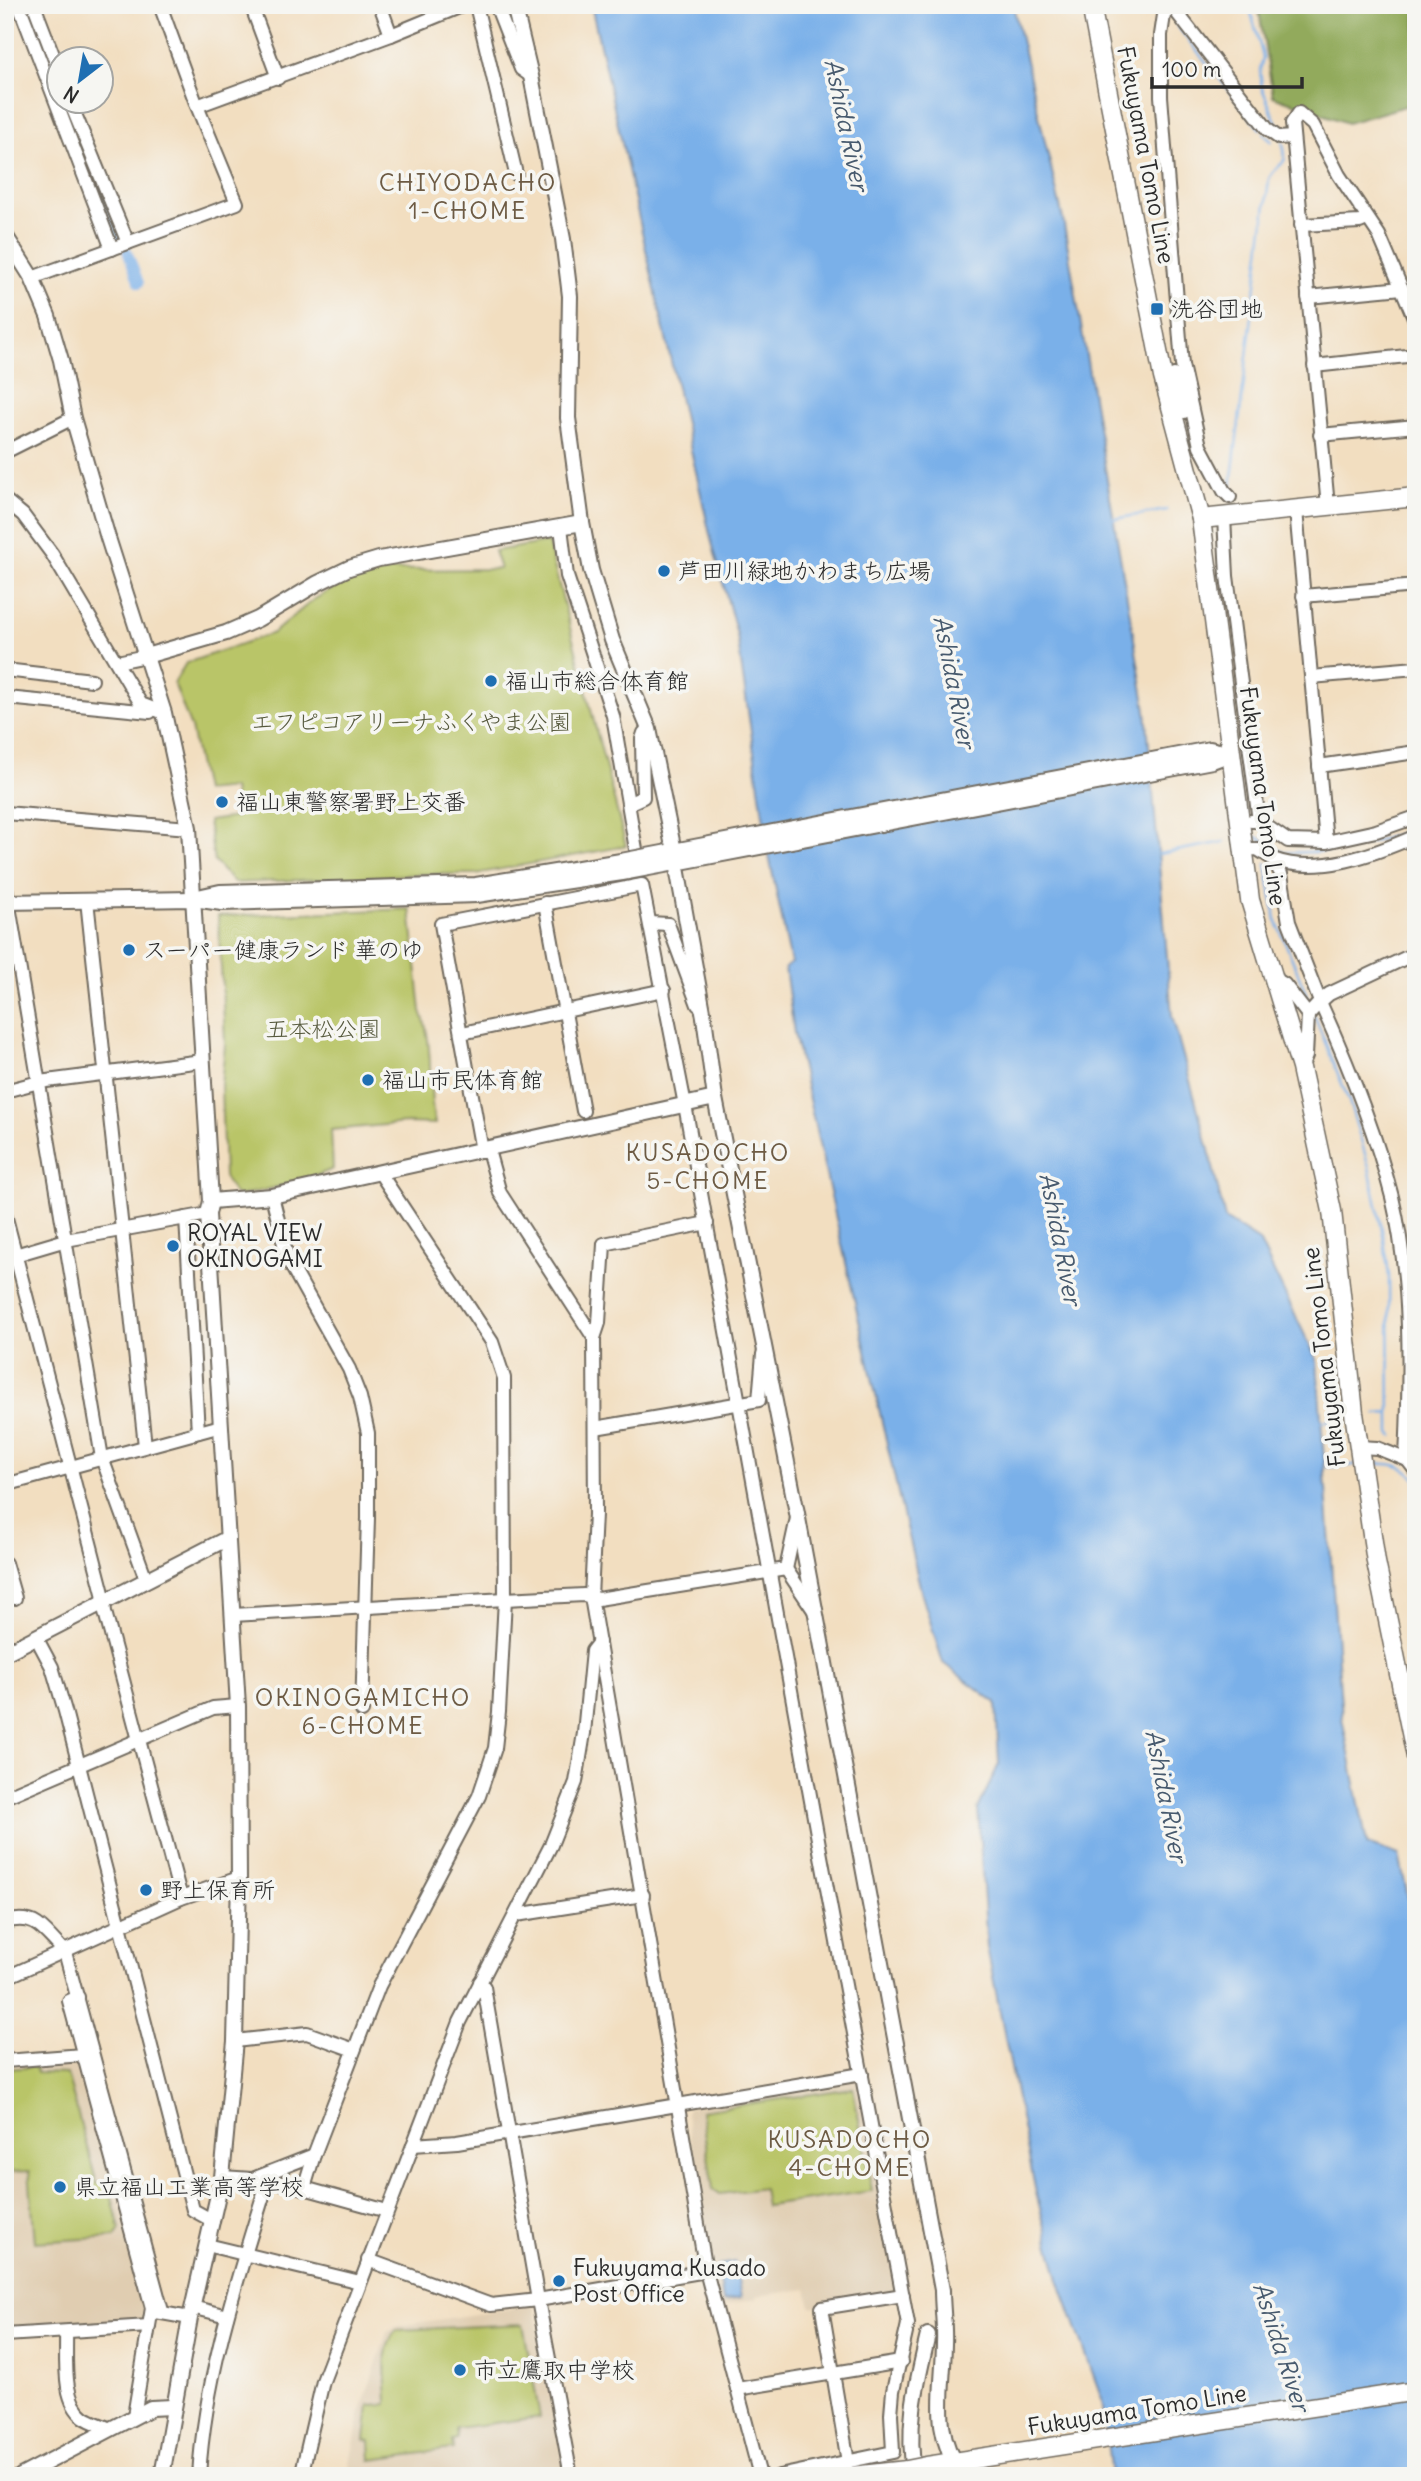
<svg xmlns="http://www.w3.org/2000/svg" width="1421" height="2481" viewBox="0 0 1421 2481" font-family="Delius,'Klee One',sans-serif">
	<rect width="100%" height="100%" fill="#f6f6f2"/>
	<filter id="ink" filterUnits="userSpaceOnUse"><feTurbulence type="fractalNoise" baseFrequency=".0143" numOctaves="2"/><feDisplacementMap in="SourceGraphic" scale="14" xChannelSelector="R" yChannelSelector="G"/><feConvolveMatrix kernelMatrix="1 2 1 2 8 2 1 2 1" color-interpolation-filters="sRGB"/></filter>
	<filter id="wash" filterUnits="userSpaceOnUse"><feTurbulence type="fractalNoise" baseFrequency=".00686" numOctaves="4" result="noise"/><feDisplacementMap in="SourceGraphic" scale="28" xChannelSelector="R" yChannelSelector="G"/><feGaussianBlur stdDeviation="1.57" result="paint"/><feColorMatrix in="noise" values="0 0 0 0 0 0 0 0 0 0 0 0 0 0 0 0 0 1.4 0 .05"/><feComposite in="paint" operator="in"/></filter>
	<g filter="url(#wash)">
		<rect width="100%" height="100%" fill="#f2dec0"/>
		<!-- built -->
		<g fill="#e0cdb1">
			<path d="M80,2060l69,248 -2,12 -142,10v-264z"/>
			<path d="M854,2079l6,2 39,212 -88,14 -4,-18 -51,7v3l-34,7 -11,-38 -25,-156 3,-5z"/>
			<path d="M534,2305l32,171h-219l15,-69 25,-75 11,-6z"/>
		</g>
		<!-- green -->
		<g fill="#b9c567" stroke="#727849" stroke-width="2">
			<path d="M548,542l78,304 -151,28h-48l-193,9 -20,-22 -6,-40 28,-4 -3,-29 -29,3 -13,-63 -17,-45 12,-20 87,-30 40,-33 38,-22 39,-8 110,-1 -6,-18z"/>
			<path d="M410,909l11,102c11,28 8,61 11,91 0,7 2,15 3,22l-28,-1 -76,7 2,39 -30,12 -64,15 -6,-4 -9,-15 -3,-92 4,-40 -1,-25 -6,-104z"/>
			<path d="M35,2067l2,6 30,1 30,110 11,-2 12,47 -5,8 -80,5 -6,-71 -24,1v-103z"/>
			<path d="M853,2088l19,103 -106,15 -3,-18 -43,6 -7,-5 -12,-78z"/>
			<path d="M523,2324l17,93 -84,11 1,11 -5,1 1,9 -82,11 -1,-19 -5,-1 4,-35 18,-1c0,-22 -8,-58 10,-74z"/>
		</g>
		<!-- forest -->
		<path fill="#92aa5c" stroke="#5e6a44" stroke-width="2" d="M1258,5h158v98l-69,20 -74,-27z"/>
		<!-- water -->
		<g fill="#7ab0e9" stroke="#526e8a" stroke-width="2">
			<path d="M591,5h422l50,214 83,491 26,306 37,134 16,69 34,22 58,119 25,358 25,126 32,11 17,80v541h-305l-9,-77 -43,-119 -23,-87 -49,-246 -9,-138 21,-45 -3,-61 -53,-40 -21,-68 -21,-89 -107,-473 -9,-65 6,-5 -22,-107 -32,-221 -26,-96z"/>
			<path d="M735,2262l6,36 -18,3 -5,-36z"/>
		</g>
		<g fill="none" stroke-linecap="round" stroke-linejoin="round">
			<!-- stream -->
			<g stroke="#7ab0e9" stroke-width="2.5">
				<path d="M1249,5l14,52 -3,13 2,18 19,46"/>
				<path d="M1170,14l7,8v4l83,103"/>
				<path d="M1264,134l8,8"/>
				<path d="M1229,491l2,-5 38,-307c10,-21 21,-8 13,-38"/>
				<path d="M1114,519l53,-9"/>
				<path d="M1256,837c10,3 15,10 24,13 8,4 19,2 28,2 41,0 70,-11 108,-24"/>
				<path d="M1159,854l65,-12"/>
				<path d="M1266,863l10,57 35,85"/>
				<path d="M1314,1015l35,86 20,66 15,73 5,35 1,158 3,3"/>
				<path d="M1376,1414l14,-1"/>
				<path d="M1318,1422l14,-2"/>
				<path d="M1369,1464c20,-1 35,-1 47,16"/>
				<path d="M1327,1467l29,-2"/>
			</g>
			<!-- canal -->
			<g stroke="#7ab0e9" stroke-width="10">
				<path d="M26,5l34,86"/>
				<path d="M63,102l54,137"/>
				<path d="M127,251l12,32"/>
			</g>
		</g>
	</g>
	<g filter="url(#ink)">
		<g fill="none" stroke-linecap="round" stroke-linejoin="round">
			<!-- minor casing -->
			<g stroke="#716a5f" stroke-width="16">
				<g id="minor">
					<path d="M19,5l93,244"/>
					<path d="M34,5l26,68"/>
					<path d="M251,5l27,73"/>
					<path d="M380,5l11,30"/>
					<path d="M476,5l40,169"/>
					<path d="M496,5l25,64 10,7"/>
					<path d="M70,102l58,141"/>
					<path d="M197,106l194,-71 73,-30"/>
					<path d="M1301,225l59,-3 7,-3"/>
					<path d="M32,278l205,-75 -40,-97 -37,-101"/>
					<path d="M1308,297l94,-9"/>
					<path d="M1314,366l102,-11"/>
					<path d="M1174,375l10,37"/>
					<path d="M1320,435l96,-9"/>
					<path d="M5,452l68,-34"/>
					<path d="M1230,497l-6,-6 -24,-45 -18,-81 -21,-269v-61l3,-20 7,-10 97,125 11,8 14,-1"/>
					<path d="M5,500l18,15 29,39 89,150 23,9"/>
					<path d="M1328,506l-36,-383 7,-10 14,12 26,50 40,60 37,87"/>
					<path d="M1296,510l30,332"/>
					<path d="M1224,517l3,59 32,245"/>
					<path d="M561,527l6,49 46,140 26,151"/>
					<path d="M1303,596l113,-10"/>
					<path d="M117,662l29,-6"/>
					<path d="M5,670l87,10"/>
					<path d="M1311,677l105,-9"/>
					<path d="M5,694l2,4 143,14"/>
					<path d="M1319,766l97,-14"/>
					<path d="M630,803l13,-6 -1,-58 2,-6 5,-4"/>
					<path d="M5,813l184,15"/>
					<path d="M1251,821h8l29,20 38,1 50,-11 40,-14"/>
					<path d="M1242,850l15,-1 16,10 8,15 8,48 31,80 9,-8 87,-41"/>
					<path d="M1273,859c45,17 102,-5 143,-23"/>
					<path d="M5,882l97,576 44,121"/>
					<path d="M87,900l58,546"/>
					<path d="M545,903l38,208"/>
					<path d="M650,923l18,1 30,81"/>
					<path d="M1273,978l11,6 24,31 12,-13c29,64 55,128 72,195 20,83 18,176 14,261l10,13"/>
					<path d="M462,1033l202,-43"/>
					<path d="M1301,1068l5,-12 2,-41"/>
					<path d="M5,1091l34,-9 163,-21"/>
					<path d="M488,1150l12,43 94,145 1,176 -4,83 115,674 54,205"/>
					<path d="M482,1151l-41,-227 201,-39 43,220 136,751 87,468 -15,67 -2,23 2,38 -114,24"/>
					<path d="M272,1196l16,64 61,109 11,28 8,36v85l-6,193"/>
					<path d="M5,1214l98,379 2,19 76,286"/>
					<path d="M186,1218l12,214"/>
					<path d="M5,1258l61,-18 142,-26"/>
					<path d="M594,1338l5,-15 5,-79 103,-21"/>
					<path d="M595,1428l164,-28 4,-46"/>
					<path d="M1359,1447l18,1 33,13"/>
					<path d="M5,1485l216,-59"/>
					<path d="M5,1563l10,35"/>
					<path d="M786,1569l29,43"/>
					<path d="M233,1615l272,-16 79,-4 14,4 188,-30 11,-51"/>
					<path d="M36,1637l16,30 13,44 128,499 20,11"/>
					<path d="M5,1797l208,-89 25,-2"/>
					<path d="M516,1915l127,-20"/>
					<path d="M5,1922c32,-9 38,9 60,30l97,359"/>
					<path d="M5,1978l176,-80 58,-20"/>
					<path d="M480,1982l4,5 54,313 33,176"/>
					<path d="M78,1997l-9,4 83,307 -3,18"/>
					<path d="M235,2041l72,-8 47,17"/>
					<path d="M5,2061l78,-6"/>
					<path d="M413,2145l44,-3 405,-68"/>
					<path d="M222,2177l46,3 36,8 83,23"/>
					<path d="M255,2178l59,-23"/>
					<path d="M304,2188l10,-33 65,-169 100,-190 16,-48 4,-36 6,-113 -1,-221 -12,-36 -112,-169"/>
					<path d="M207,2245l153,37"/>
					<path d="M368,2260l123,45 47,-5 168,-29"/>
					<path d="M192,2307l35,9"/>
					<path d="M156,2312l34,6"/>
					<path d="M66,2332c1,26 -5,68 18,85 7,5 18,8 26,12"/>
					<path d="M5,2335l144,-9 -15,90"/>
					<path d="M737,2389l164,-27"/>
					<path d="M848,2462l-26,-154 81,-13"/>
					<path d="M199,2476c6,-101 39,-199 69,-296"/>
					<path d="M301,2476l22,-95 137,-359 91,-177 25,-63 8,-49 8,-82 7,-9"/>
				</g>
			</g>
			<!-- tertiary casing -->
			<g stroke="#716a5f" stroke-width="18">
				<g id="tertiary">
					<path d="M514,5l17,71 32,163 7,57 -2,122 14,105 9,47 21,70 37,89 25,122 30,166 11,81 82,415 145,777c0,18 3,36 2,54 -1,53 -13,85 18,132"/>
					<path d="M5,235l27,43 16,38 13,44 12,58 35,120 56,175 25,115 22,373 -3,13 30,492 1,172 -4,163 -13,136 -32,141 -28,158"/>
					<path d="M146,656l80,-23 32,-14 60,-36 31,-15 30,-9 203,-36"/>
					<path d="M668,852l542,-103 22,5"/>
					<path d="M670,864l542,-103 19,-7"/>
					<path d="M198,897l22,-5 256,-7 145,-24"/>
					<path d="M5,902l188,-3 29,4 255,-8 145,-22"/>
					<path d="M211,1201l61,-5 443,-98"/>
					<path d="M5,1653l223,-115"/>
					<path d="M21,2476l130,-68 21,-1"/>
					<path d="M915,2476c-10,-48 2,-94 13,-141"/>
				</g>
			</g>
			<!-- primary casing -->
			<g stroke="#716a5f" stroke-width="21">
				<g id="primary">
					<path d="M1091,5l72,372 38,142 49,381 51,168 31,143 22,202 22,149 40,195"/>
					<path d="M1201,519l215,-22"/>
					<path d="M927,2466l489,-75"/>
					<path d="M852,2476l55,-6"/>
				</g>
			</g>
			<!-- minor -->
			<use href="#minor" stroke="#fff" stroke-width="12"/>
			<!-- tertiary -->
			<use href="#tertiary" stroke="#fff" stroke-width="14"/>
			<!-- primary -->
			<use href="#primary" stroke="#fff" stroke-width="18"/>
			<!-- tertiary-bridge casing -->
			<g stroke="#716a5f" stroke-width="18" stroke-linecap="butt">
				<g id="tertiary-bridge">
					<path d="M621,861l47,-9"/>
					<path d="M622,873l48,-9"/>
				</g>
			</g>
			<!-- primary-bridge casing -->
			<g stroke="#716a5f" stroke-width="21" stroke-linecap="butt">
				<path id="primary-bridge" d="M907,2470l20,-4"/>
			</g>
			<!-- tertiary-bridge -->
			<use href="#tertiary-bridge" stroke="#fff" stroke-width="14"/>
			<!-- primary-bridge -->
			<use href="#primary-bridge" stroke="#fff" stroke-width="18"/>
		</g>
	</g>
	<!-- markers -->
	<g fill="#1f6fb2" stroke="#f6f6f2" stroke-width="2.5">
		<rect x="1150" y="302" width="14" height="14" rx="3.5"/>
		<circle cx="664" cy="571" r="7"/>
		<circle cx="491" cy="681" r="7"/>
		<circle cx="222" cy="802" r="7"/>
		<circle cx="129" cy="950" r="7"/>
		<circle cx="368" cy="1080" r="7"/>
		<circle cx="173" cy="1246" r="7"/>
		<circle cx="146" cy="1890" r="7"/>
		<circle cx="60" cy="2187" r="7"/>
		<circle cx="559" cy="2281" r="7"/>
		<circle cx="460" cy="2370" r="7"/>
	</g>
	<g text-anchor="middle" stroke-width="7" stroke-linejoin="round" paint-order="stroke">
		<!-- street labels -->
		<g font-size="23" fill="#2b2b2b" stroke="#f6f6f2">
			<text transform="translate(1146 155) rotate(79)" y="8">Fukuyama Tomo Line</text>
			<text transform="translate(1263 796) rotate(82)" y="8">Fukuyama Tomo Line</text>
			<text transform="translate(1324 1357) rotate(-97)" y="8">Fukuyama Tomo Line</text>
			<text transform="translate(1137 2410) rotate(-9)" y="8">Fukuyama Tomo Line</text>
		</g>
		<!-- poi labels -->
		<g font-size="23" fill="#2b2b2b" stroke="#f6f6f2" text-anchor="start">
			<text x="1171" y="317">洗谷団地</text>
			<text x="678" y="579">芦田川緑地かわまち広場</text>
			<text x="505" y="689">福山市総合体育館</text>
			<text x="236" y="810">福山東警察署野上交番</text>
			<text x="143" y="958">スーパー健康ランド 華のゆ</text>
			<text x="382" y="1088">福山市民体育館</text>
			<text x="187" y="1241">ROYAL VIEW<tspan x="187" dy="26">OKINOGAMI</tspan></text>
			<text x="160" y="1898">野上保育所</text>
			<text x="74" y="2195">県立福山工業高等学校</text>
			<text x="573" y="2276">Fukuyama Kusado<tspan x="573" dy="26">Post Office</tspan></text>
			<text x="474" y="2378">市立鷹取中学校</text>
		</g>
		<!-- park labels -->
		<g font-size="23" fill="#56593d" stroke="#f6f6f2">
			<text x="411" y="730">エフピコアリーナふくやま公園</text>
			<text x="323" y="1037">五本松公園</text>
		</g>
		<!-- water labels -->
		<g font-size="24" font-style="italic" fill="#475a6e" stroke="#f6f6f2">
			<text transform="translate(846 125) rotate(78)" y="8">Ashida River</text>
			<text transform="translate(954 682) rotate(79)" y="8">Ashida River</text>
			<text transform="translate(1060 1239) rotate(79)" y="8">Ashida River</text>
			<text transform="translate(1166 1796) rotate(79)" y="8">Ashida River</text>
			<text transform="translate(1281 2347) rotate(72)" y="8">Ashida River</text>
		</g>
		<!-- neighbourhood labels -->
		<g font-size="24" letter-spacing="2" fill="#6d5b44" stroke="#f6f6f2">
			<text x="468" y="191">CHIYODACHO<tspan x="468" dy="28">1-CHOME</tspan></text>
			<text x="708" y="1161">KUSADOCHO<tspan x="708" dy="28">5-CHOME</tspan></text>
			<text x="363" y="1706">OKINOGAMICHO<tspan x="363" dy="28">6-CHOME</tspan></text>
			<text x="850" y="2148">KUSADOCHO<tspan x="850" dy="28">4-CHOME</tspan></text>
		</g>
	</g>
	<!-- margin -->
	<rect width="1421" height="2481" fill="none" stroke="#f6f6f2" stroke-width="28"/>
	<!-- north arrow -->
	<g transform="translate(80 80) rotate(211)"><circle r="33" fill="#f6f6f2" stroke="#a5a5a2" stroke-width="2"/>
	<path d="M0-5L12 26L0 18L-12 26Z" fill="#1f6fb2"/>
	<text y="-10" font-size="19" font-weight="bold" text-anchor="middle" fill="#2b2b2b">N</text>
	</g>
	<!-- scale -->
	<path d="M1152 77v10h150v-10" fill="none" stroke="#2b2b2b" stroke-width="3.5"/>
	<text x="1162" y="77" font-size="21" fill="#2b2b2b" stroke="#f6f6f2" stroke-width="5" paint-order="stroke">100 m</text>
</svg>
